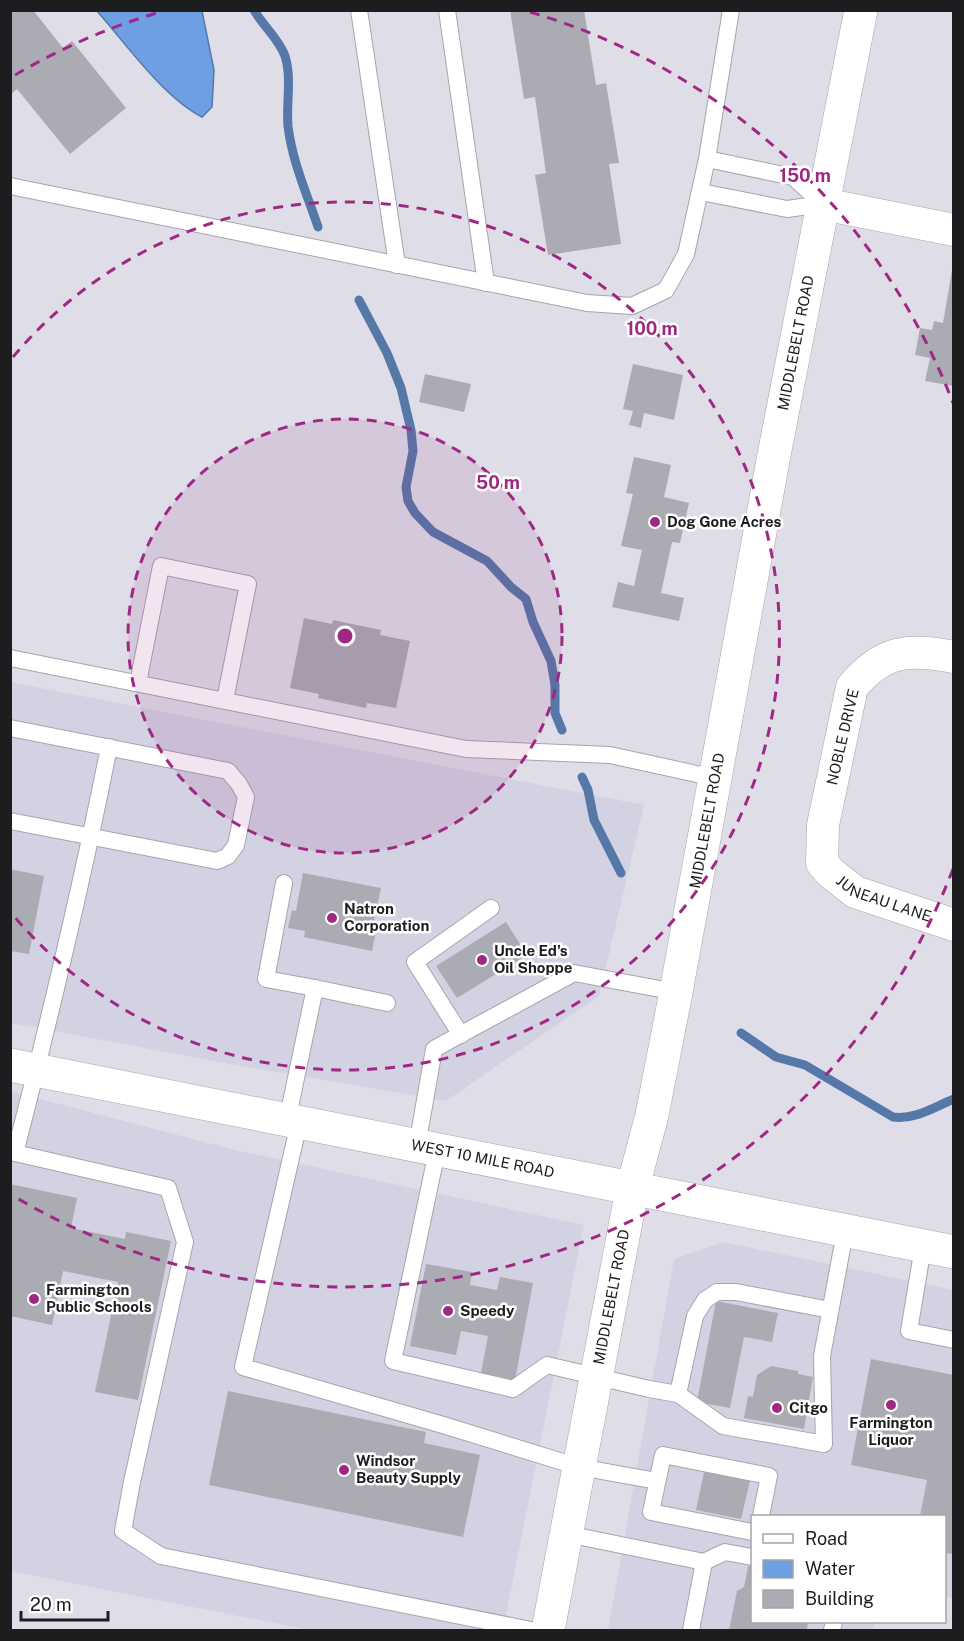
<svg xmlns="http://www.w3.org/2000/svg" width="964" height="1641" viewBox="0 0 964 1641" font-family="'Public Sans',sans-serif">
	<rect width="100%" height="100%" fill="#dfdee8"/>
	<!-- built -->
	<g fill="#d3d2e3">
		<path d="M10,682l634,123 -45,191 -153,105 -216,-37 -219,-41z"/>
		<path d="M10,1091l225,59 349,75 -81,405h-194l-298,-59z"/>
		<path d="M724,1242l229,48v308l-8,-2 -1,-80h-192v106h123l-2,8h-265l66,-371z"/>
	</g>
	<!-- water -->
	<path fill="#6e9fe3" stroke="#5678a8" stroke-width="1.5" d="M97,11h105l12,59 -2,37 -10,10c-38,-19 -76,-73 -105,-106z"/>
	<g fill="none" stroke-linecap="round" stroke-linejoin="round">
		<!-- stream -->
		<g stroke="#5678a8" stroke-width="9">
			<path d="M254,10c9,16 25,29 31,46 7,22 1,47 3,70 4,35 19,68 30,101"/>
			<path d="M359,300l28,53 14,35 10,42 2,21 -7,36 2,14 7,12 18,19 54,29 24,26 15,12 7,23 18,39 4,24v28l7,17"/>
			<path d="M582,777l6,13 6,30 27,53"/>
			<path d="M741,1033l35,24 29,8 88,52c22,3 41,-10 61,-18"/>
		</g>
	</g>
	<!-- building -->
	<g fill="#ababb4">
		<path d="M10,10h23l30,38 9,-7 54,67 -56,46 -53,-65 -7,6z"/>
		<path d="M510,10h74l12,75 10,-2 13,80 -10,1 12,80 -73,11 -13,-80 11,-2 -11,-76 -11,2z"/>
		<path d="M952,270l2,1v115l-29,-5 5,-23 -15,-3 5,-27 12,2 2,-9 9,2z"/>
		<path d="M633,364l50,11 -9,45 -30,-7 -3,15 -12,-3 4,-14 -10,-2z"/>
		<path d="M425,374l46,10 -7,28 -45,-10z"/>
		<path d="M634,457l37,8 -7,32 25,6 -9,40 -8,-1 -11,51 23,5 -5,23 -67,-14 6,-25 16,4 8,-36 -21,-4 12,-52 -7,-1z"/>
		<path d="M304,618l28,6 1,-4 48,10 -1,5 30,6 -14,67 -29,-5 -1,5 -48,-10 1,-4 -29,-6z"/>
		<path d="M10,869l34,7 -15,78 -19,-3z"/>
		<path d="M303,873l78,15 -8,37 4,1 -5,25 -68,-14 1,-6 -17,-3 4,-18 4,1z"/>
		<path d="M506,922l21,33 -70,43 -21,-32z"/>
		<path d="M10,1184l67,14 -6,30 54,11 1,-7 45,9 -33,159 -43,-8 23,-110 -55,-11 -11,54 -42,-9z"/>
		<path d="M426,1264l46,8 -2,13 27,5 3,-13 33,6 -18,97 -34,-7 7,-37 -27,-5 -5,24 -46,-9z"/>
		<path d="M716,1301l62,12 -6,29 -28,-5 -14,71 -33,-6z"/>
		<path d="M871,1359l83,16v179l-10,-1v-37h-24l7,-36 -76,-15z"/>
		<path d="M771,1366l27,5v3l15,3 -9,52 -60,-11 4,-22 5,1 4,-22z"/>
		<path d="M228,1391l198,41 -2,11 56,12 -17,82 -254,-52z"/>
		<path d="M704,1472l46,9 -9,38 -45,-9z"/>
		<path d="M749,1563h3v59h56l-1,8h-78l8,-39 7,-4z"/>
	</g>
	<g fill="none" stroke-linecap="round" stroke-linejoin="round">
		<!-- lane casing -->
		<g stroke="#a5a5ae" stroke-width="18">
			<g id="lane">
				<path d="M359,10l38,255"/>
				<path d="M447,10l39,273"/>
				<path d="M707,159l86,18 30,27"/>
				<path d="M10,186l577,117 45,3 34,-16 20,-36 21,-95 24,-149"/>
				<path d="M701,192l86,17 36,-5"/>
				<path d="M10,658l456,91 144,6 105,23"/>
				<path d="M138,683l23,-117 87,18 -23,116"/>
				<path d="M10,728l218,43 11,13 7,13 -10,48 -8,11 -11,5 -207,-40"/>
				<path d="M109,747c-27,136 -59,271 -94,406l153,35 17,54 -53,240 -9,49 38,25 370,74"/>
				<path d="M284,883l-18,96 49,9 -28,133"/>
				<path d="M315,988l72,15"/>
				<path d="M461,1035l-46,-73 76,-54"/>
				<path d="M299,1123l-56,244 200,58 136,42 78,14"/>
				<path d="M417,1146l17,-97 140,-76 102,19"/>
				<path d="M437,1151l-44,210 120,28 34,-24 102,24 29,5 45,32 101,18 -2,-88 23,-124"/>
				<path d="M923,1247l-14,84 45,9"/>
				<path d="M678,1394l17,-78 10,-16 12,-8h19l94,18"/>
				<path d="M752,1532l-101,-20 12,-57 106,21 -8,40"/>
				<path d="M567,1534l137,28 -13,68"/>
				<path d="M704,1562l21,-10 27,5"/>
				<path d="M832,1630l2,-8"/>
			</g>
		</g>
		<!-- street casing -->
		<g stroke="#a5a5ae" stroke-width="33">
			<g id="street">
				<path d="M823,204l131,26"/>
				<path id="s1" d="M954,657c-46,-9 -71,-7 -102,30l-29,138 -1,38 9,10 24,19 99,33"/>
			</g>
		</g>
		<!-- secondary casing -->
		<g stroke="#a5a5ae" stroke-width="34">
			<g id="secondary">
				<path id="s2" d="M10,1065l944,187"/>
				<path id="s3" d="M548,1630l84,-440 20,-75 24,-123 98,-537 87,-445"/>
			</g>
		</g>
		<!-- lane -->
		<use href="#lane" stroke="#fff" stroke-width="16"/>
		<!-- street -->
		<use href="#street" stroke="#fff" stroke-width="32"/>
		<!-- secondary -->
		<use href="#secondary" stroke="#fff" stroke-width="33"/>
	</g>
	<!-- distance rings -->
	<circle cx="345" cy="636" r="217" fill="#9f2982" fill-opacity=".12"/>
	<g fill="none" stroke="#9f2982" stroke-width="3" stroke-dasharray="10 8">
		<circle cx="345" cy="636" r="217"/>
		<path d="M13 357A434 434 0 1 1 13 915"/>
		<path d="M953 869A651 651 0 0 1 15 1197M15 75A651 651 0 0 1 160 12M530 12A651 651 0 0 1 953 403"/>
	</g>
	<!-- markers -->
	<g fill="#9f2982" stroke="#fff" stroke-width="2">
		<circle cx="655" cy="522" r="6"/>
		<circle cx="332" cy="918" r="6"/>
		<circle cx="482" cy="960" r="6"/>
		<circle cx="34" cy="1299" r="6"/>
		<circle cx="448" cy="1311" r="6"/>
		<circle cx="891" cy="1405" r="6"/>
		<circle cx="777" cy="1408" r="6"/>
		<circle cx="344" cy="1470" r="6"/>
	</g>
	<g text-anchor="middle" stroke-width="5" stroke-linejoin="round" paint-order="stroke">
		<!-- street labels -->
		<g font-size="15" fill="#1d1d20" stroke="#fff">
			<text dy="5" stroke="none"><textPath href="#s3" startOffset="1311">MIDDLEBELT ROAD</textPath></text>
			<text transform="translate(843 737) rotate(-77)" y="5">NOBLE DRIVE</text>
			<text dy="5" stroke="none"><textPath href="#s3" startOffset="825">MIDDLEBELT ROAD</textPath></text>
			<text dy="5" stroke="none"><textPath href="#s1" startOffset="366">JUNEAU LANE</textPath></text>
			<text dy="5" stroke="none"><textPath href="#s2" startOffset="482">WEST 10 MILE ROAD</textPath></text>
			<text dy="5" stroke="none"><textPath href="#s3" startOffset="339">MIDDLEBELT ROAD</textPath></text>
		</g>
		<!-- poi labels -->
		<g font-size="15" font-weight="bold" fill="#1d1d20" stroke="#fff" text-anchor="start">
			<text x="667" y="527">Dog Gone Acres</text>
			<text x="344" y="914">Natron<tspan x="344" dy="17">Corporation</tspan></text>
			<text x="494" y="956">Uncle Ed's<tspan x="494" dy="17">Oil Shoppe</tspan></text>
			<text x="46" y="1295">Farmington<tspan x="46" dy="17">Public Schools</tspan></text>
			<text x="460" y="1316">Speedy</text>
			<text x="789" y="1413">Citgo</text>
			<text x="891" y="1428" text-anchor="middle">Farmington<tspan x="891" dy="17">Liquor</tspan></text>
			<text x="356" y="1466">Windsor<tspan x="356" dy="17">Beauty Supply</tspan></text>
		</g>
	</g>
	<circle cx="345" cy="636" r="9" fill="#9f2982" stroke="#fff" stroke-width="3"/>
	<g font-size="18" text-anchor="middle" font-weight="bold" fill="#9f2982" stroke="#fff" stroke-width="5" stroke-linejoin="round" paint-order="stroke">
		<text x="805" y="182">150 m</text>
		<text x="652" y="335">100 m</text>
		<text x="498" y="489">50 m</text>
	</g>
	<!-- border -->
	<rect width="964" height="1641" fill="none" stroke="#1d1d20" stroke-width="24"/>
	<!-- legend -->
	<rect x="751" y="1515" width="195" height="108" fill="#ffffff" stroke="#a5a5a6" stroke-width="1.5"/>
	<rect x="763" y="1534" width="30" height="9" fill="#ffffff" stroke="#a5a5a6" stroke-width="1.5"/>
	<text x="805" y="1545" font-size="18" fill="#1d1d20">Road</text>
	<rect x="763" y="1560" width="30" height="18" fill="#6e9fe3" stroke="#a5a5a6" stroke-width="1.5"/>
	<text x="805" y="1575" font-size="18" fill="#1d1d20">Water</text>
	<rect x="763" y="1590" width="30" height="18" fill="#ababb4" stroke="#a5a5a6" stroke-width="1.5"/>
	<text x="805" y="1605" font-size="18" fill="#1d1d20">Building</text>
	<!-- scale -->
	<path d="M21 1611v9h87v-9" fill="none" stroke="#1d1d20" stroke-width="3"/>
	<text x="30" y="1611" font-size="18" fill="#1d1d20" stroke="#ffffff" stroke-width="4.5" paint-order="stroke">20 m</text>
</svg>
